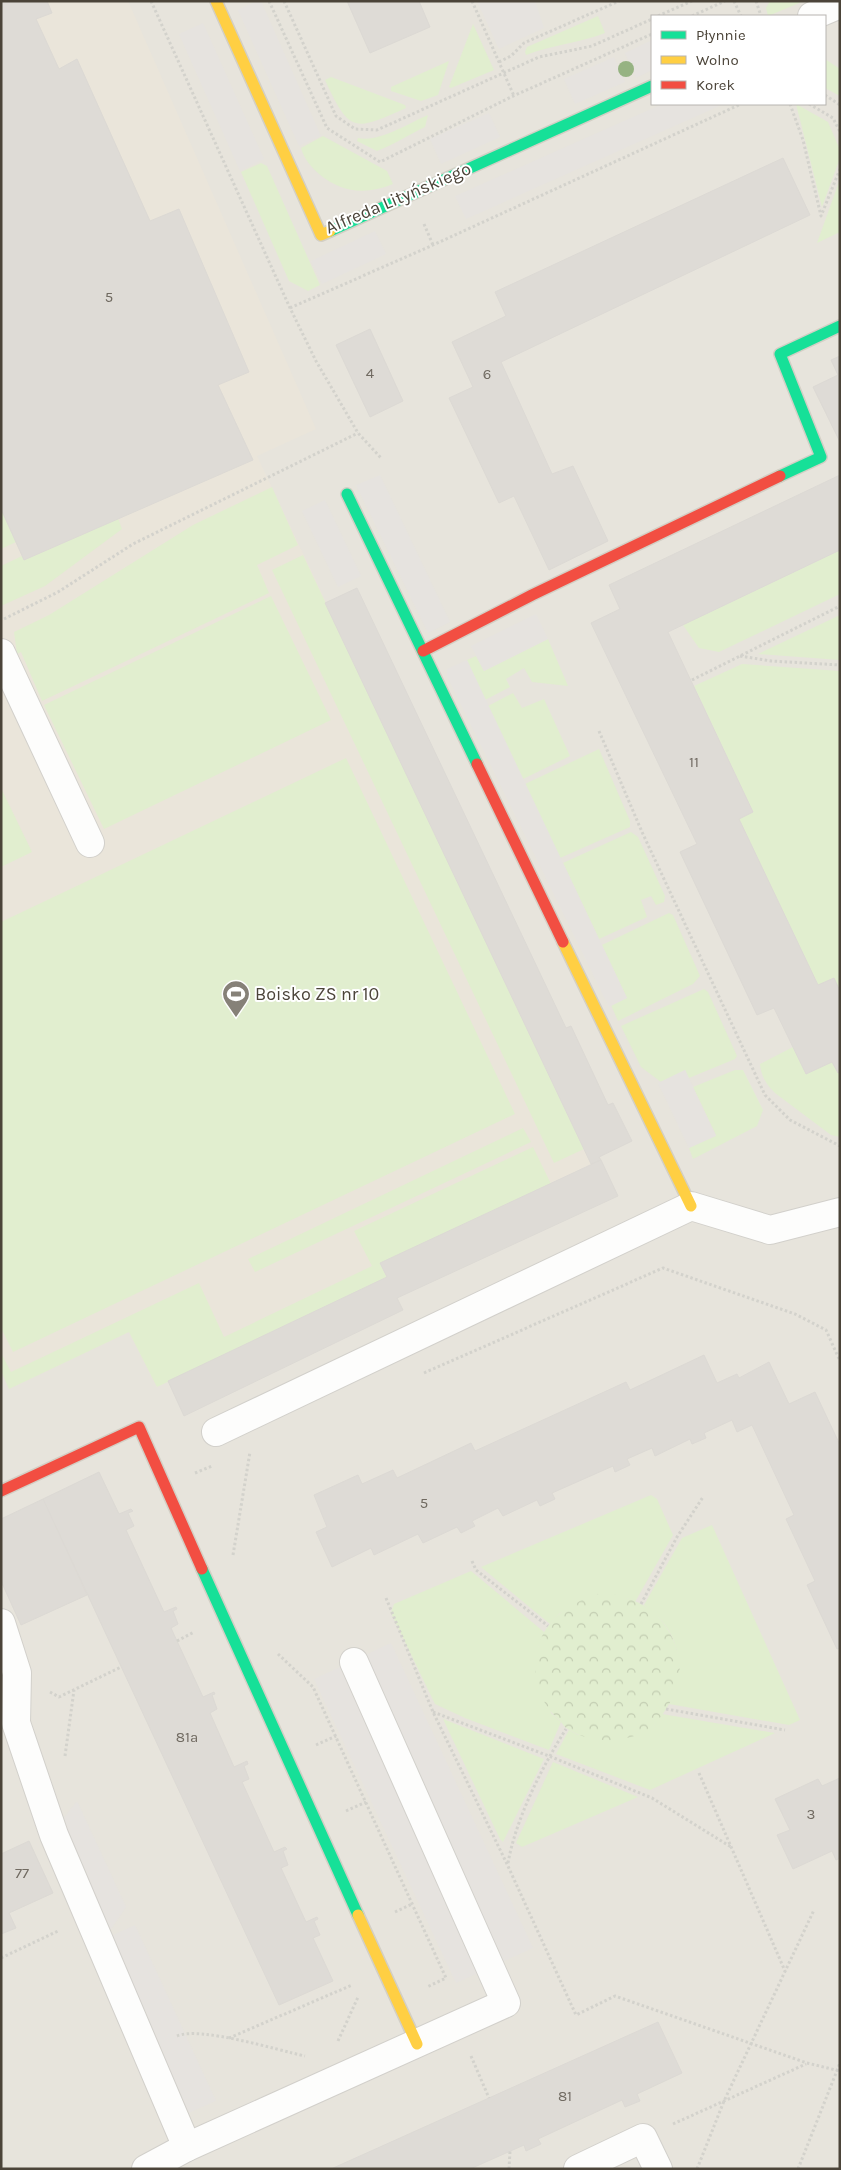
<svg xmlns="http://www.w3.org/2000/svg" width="841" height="2170" viewBox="0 0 841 2170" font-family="Karla,sans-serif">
	<defs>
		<pattern id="park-crowns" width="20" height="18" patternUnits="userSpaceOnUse" patternTransform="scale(1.25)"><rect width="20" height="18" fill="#e1eecf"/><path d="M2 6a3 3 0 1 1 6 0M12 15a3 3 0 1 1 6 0" fill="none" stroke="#c3cdb2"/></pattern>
	</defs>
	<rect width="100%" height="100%" fill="#f4f2ee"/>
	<!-- residential -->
	<path fill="#e7e4dc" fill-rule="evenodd" d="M1,1h839v2168h-839zM652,16h173v88h-173z"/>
	<!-- education -->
	<path fill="#eae5da" d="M1,1h127l188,428 -59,27 334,708 -210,100 6,13 -230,110 -28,-55 -120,57 -8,-18z"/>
	<!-- green -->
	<g fill="#e1eecf">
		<path d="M770,1h34l-36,15 -2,-8z"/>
		<path d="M598,16l7,17c-26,10 -53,12 -79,22l-1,-3 2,-5z"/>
		<path d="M473,24l21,46 -43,18 -2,-1z"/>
		<path d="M825,59l15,10v27l-15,-8z"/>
		<path d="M449,61l-11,34 -17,6 -30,-10v-4z"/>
		<path d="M331,77l74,28 1,3c-52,23 -56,26 -81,-28z"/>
		<path d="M796,104l32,18 12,28v8l-18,49z"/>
		<path d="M428,115l-3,12c-17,8 -30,17 -48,24l-20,-10 1,-3c20,5 51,-15 70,-23z"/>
		<path d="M323,136l64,35 6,13c-27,11 -51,9 -74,-10 -8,-7 -15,-15 -18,-26z"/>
		<path d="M261,163l6,3 53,119 -12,6 -19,-10 -48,-109z"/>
		<path d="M840,179v53l-23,11z"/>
		<path d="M272,487l26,58 -41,20 12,28 -227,108 -21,-49 -4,2 -3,-22 35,-17 144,-90z"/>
		<path d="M1,509l15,33 -15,7z"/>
		<path d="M118,518l4,11 -77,57 -44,20v-40l21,-10 2,4z"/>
		<path d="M840,550v44l-121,58 -20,-4 -16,-23z"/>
		<path d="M303,555l281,594 -30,14 -282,-593z"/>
		<path d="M271,596l60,124 -227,109 -60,-124z"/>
		<path d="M840,615v45l-82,-6z"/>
		<path d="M548,639l20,47 -36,-4 -8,-14 -18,11 4,8 -25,13 -18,-40 9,-4 8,15z"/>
		<path d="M742,664l98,7v320l-7,-13 -15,7 -79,-166 14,-7 -59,-126z"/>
		<path d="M513,693l9,15 22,-9 26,57 -47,23 -35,-73z"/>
		<path d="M599,749l31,72v6l-70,31 -35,-74z"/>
		<path d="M346,758l169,356 -502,238 -12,-24v-406z"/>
		<path d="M1,788l31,64 -31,15z"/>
		<path d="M631,832l7,5 27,59 -1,6 -8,3 -5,-9 -10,4 6,17 -48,22 -36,-76z"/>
		<path d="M669,913l4,2 27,61 -7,8 -75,37 -7,-16 16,-7 -25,-53z"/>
		<path d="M704,989l4,3 29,64 -2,3 -46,19 -4,-8 -24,12 -20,-15 -20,-41z"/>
		<path d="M793,1047l13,27 26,-12 6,11 2,-1v65l-9,-2 -56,-42c-9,-9 -14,-17 -15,-29z"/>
		<path d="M735,1070h8l20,40 -6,16 -64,33 -4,-11 27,-13 -23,-48z"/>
		<path d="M523,1128l8,14 -276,130 -7,-13z"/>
		<path d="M533,1147l18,37 -170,80 6,13 -230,110 -28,-55 -120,57 -8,-18v-18l10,19 188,-89 25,54 148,-71 -18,-35z"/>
		<path d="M651,1495l6,4 16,36 -38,67 -8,-4 -67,15 -10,11 -69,-57z"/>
		<path d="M712,1525l88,195 -11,5 -120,-21c15,-26 13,-61 -8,-84 -5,-5 -12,-10 -17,-15l38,-67z"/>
		<path d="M471,1571l73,61 -6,16 13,65 10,9 -12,28 -84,-32 -30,-14 -44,-91 3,-9z"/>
		<path d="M662,1714l113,19 -125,57 -94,-36 13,-24 9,5 76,-10z"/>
		<path d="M443,1719l101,40 -41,83 -3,-3z"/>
		<path d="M553,1762l85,35 -116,50 -6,-4z"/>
	</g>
	<!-- park -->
	<path fill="url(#park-crowns)" d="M603,1592c14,3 27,6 40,13 30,17 47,61 30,92 -5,9 -12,21 -19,28 -22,19 -63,20 -86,4 -4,-2 -5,-5 -8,-8 -7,-7 -14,-14 -18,-24 -11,-20 -8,-54 7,-72 14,-18 33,-26 54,-33z"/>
	<!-- parking -->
	<g fill="#e6e3df">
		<path d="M256,1h5l60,135 -22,10 -61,-136z"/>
		<path d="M477,1h58l9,27 -45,21z"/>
		<path d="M203,23l61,136 -24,12 -61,-137z"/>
		<path d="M652,40v30l-16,8 -11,-25z"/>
		<path d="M614,57l11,25 -50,22 -11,-25z"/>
		<path d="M662,104h62l-258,115 -11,-23z"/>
		<path d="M489,113l11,24 -59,27 -11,-25z"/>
		<path d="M375,231l11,23 -64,30 -11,-23z"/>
		<path d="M380,475l70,147 -22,11 -72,-148z"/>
		<path d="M325,500l36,76 -23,11 -36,-76z"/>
		<path d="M536,614l12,25 -64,32 -13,-25z"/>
		<path d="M467,660l160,338 -18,9 -162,-331v-7z"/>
		<path d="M685,1070l31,66 -27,12 -31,-65z"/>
		<path d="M391,1643l142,305 -77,35 -142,-304z"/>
		<path d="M77,1801l49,106 -19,28 -47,-112z"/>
		<path d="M135,1925l81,176 -27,12 -81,-176z"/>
	</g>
	<!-- building -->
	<g fill="#dedbd6" stroke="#dcd9d4">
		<path d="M1,1h46l5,12 -16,6 23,50 18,-10 73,162 29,-12 70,163 -31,13 35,75 -229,100 -23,-51z"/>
		<path d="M347,1h72l11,26 -60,26z"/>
		<path d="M783,158l27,57 -309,147 51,112 21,-8 35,75 -59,29 -35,-74 -15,7 -50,-105 24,-11 -21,-45 54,-26 -11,-24z"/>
		<path d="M370,329l33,72 -33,16 -34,-72z"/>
		<path d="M840,356v86l-27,-55 25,-12 -7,-15z"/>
		<path d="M840,475v75l-172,82 85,180 -14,7 79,166 16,-7 6,13v81l-2,1 -6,-11 -26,12 -32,-66 -17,7 -77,-163 17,-8 -106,-221 29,-14 -11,-24z"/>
		<path d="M357,588l209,440 5,-2 37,79 5,-2 19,38 -33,16 2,3 -10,4 -266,-561z"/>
		<path d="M601,1160l17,36 -221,102 6,12 -219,106 -16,-35 219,-104 -7,-14z"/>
		<path d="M704,1355l13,28 20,-9 2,4 30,-16 20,42 26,-12 25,53v203l-3,1 -30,-64 8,-4 -29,-62 8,-4 -42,-90 -15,7 -5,-12 -28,13 2,5 -14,6 -2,-5 -35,17 -3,-8 -25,11 3,6 -15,7 -2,-6 -61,27 3,6 -15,7 -3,-6 -34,16 -5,-8 -26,13 3,5 -14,7 -4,-6 -34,16 -5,-9 -44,21 -3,-7 -39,19 -16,-35 11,-5 -13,-32 44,-20 4,9 31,-14 4,8 74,-35 4,8 151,-69 4,8z"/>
		<path d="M99,1472l20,42 12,-5 2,2 -5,2 6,13 -8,4 38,82 12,-5 1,2 -4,2 5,13 -7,4 6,13 26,56 11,-5 1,2 -3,1 5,14 -7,4 24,54 13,-6 1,3 -4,2 5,13 -7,3 32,70 11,-5 2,2 -4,2 5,14 -7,3 25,54 11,-5 1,2 -4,2 6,14 -7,3 20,43 -54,24 -236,-506z"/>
		<path d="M43,1499l44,96 -66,30 -20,-44v-62z"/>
		<path d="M840,1778v80l-4,2 -4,-9 -39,18 -16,-34 13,-5 -15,-31 43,-20 4,7z"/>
		<path d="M29,1841l24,52 -44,20 7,15 -15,6v-80z"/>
		<path d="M658,2022l24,51 -45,21 3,7 -15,6 -3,-7 -84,39 3,5 -15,7 -2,-6 -54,24h-139z"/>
	</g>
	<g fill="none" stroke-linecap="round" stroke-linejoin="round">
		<!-- street casing -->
		<g stroke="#d2d0cb" stroke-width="30">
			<g id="street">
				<path d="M812,16l28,-12"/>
				<path d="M1,653l89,190"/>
				<path d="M216,1432l475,-226 79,24 70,-18"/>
				<path d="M1,1623l16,50 -1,50 38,112 133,312"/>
				<path d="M146,2169l41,-22 319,-144 -152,-341"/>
				<path d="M578,2169l65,-31 15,31"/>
			</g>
		</g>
		<!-- fast casing -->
		<g stroke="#d3cfc5" stroke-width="14">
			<g id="fast">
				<path d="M330,231l322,-145"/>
				<path d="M780,476l41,-19 -41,-103 60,-28"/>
				<path d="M347,494l130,270"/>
				<path d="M202,1569l156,346"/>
			</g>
		</g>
		<!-- slow casing -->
		<g stroke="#d3cfc5" stroke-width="14">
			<g id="slow">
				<path d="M216,1l105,234 9,-4"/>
				<path d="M563,942l128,264"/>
				<path d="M358,1915l59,129"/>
			</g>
		</g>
		<!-- jam casing -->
		<g stroke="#d3cfc5" stroke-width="14">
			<g id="jam">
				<path d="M423,651l109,-56 248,-119"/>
				<path d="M477,764l86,178"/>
				<path d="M1,1491l138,-64 63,142"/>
			</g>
		</g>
		<!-- path -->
		<g stroke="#d3d2cc" stroke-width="3" stroke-dasharray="2.5 2.5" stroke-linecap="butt">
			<path d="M151,1l139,307 26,53 42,72 23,25"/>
			<path d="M269,1l58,127 53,34 131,-65 141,-63"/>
			<path d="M284,1l52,115 19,13 22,1 162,-73 53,-11 60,-27"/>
			<path d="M472,1l42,95"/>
			<path d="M734,1l7,15"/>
			<path d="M756,1l5,15"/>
			<path d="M658,16l34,-15"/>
			<path d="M692,16l33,-15"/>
			<path d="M499,62l12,-6 13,-13 95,-42"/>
			<path d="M825,95l15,10"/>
			<path d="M790,104l13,36 18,76 19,-47"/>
			<path d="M809,104l24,14 7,14"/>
			<path d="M424,224l9,21"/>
			<path d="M290,308l143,-63 308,-141"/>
			<path d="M4,619l54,-27 75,-48 225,-111"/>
			<path d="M740,656l31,5 69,4"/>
			<path d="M692,680l148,-74"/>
			<path d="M599,731l43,101 123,263 25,25 50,26"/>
			<path d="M424,1373l239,-105 132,46 31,16 14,31"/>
			<path d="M195,1473l17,-7"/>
			<path d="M233,1555l17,-103"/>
			<path d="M472,1561l4,9 72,56"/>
			<path d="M386,1598l47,114 74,152 69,151 39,-19 192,67 33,8"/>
			<path d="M641,1604l36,-67 26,-40"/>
			<path d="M177,1641l17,-9"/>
			<path d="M278,1654l35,33 133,291 -19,9"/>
			<path d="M50,1692l9,5 62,-30"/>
			<path d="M666,1709l119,21"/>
			<path d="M433,1712l116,44 103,42 79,49"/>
			<path d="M316,1745l20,-9"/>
			<path d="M65,1756l9,-66"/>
			<path d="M699,1773l86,198"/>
			<path d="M346,1811l20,-9"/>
			<path d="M508,1863c8,-45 34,-96 58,-134"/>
			<path d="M395,1912l17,-8"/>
			<path d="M1,1958l57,-27"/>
			<path d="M177,2036c23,-10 100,14 128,20"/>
			<path d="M229,2038l123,-53"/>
			<path d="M338,2041l20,-44"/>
			<path d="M471,2056l18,42"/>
			<path d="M673,2124l133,-60"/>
			<path d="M509,2169l1,-18"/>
			<path d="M697,2169l27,-68 90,-191"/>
			<path d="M798,2169l42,-106"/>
		</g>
		<!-- street -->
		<use href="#street" stroke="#fdfdfc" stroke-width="28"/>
		<!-- fast -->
		<use href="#fast" stroke="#16e098" stroke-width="11"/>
		<!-- slow -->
		<use href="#slow" stroke="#ffcf43" stroke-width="11"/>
		<!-- jam -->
		<use href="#jam" stroke="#f24e42" stroke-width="11"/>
	</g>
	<!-- trees -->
	<circle fill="#96b382" cx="626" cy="69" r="8"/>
	<!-- icons -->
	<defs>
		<g id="stadium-pin" transform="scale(1.4375)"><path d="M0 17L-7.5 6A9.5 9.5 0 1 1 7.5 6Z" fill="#868178" stroke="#fff"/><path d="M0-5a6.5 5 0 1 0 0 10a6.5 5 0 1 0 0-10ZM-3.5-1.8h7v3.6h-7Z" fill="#fff"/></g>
	</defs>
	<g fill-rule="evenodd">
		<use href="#stadium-pin" x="236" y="994"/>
	</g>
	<g text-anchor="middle" stroke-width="4" stroke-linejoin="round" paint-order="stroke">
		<!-- number labels -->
		<g font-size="15" fill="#706a61">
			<text x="109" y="302">5</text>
			<text x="370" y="378">4</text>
			<text x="487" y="379">6</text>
			<text x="694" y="767">11</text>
			<text x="424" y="1508">5</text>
			<text x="187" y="1742">81a</text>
			<text x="811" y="1819">3</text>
			<text x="22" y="1878">77</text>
			<text x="565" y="2101">81</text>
		</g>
		<!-- street labels -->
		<g font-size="18" fill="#4b4439" stroke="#fff">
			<text transform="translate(398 198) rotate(-23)" y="6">Alfreda Lityńskiego</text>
		</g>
		<!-- poi labels -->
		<g font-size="18" fill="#4b4439" stroke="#fff" text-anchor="start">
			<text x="255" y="1000">Boisko ZS nr 10</text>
		</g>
	</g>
	<!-- border -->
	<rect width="841" height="2170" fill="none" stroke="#4b4439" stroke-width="5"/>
	<!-- legend -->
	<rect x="651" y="15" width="175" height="90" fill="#ffffff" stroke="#b7b4b0"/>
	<rect x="661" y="31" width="25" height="8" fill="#16e098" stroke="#b7b4b0"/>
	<text x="696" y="40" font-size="15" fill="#4b4439">Płynnie</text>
	<rect x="661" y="56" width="25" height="8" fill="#ffcf43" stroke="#b7b4b0"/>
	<text x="696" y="65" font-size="15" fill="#4b4439">Wolno</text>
	<rect x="661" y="81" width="25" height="8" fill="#f24e42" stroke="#b7b4b0"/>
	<text x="696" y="90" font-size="15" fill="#4b4439">Korek</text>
</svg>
